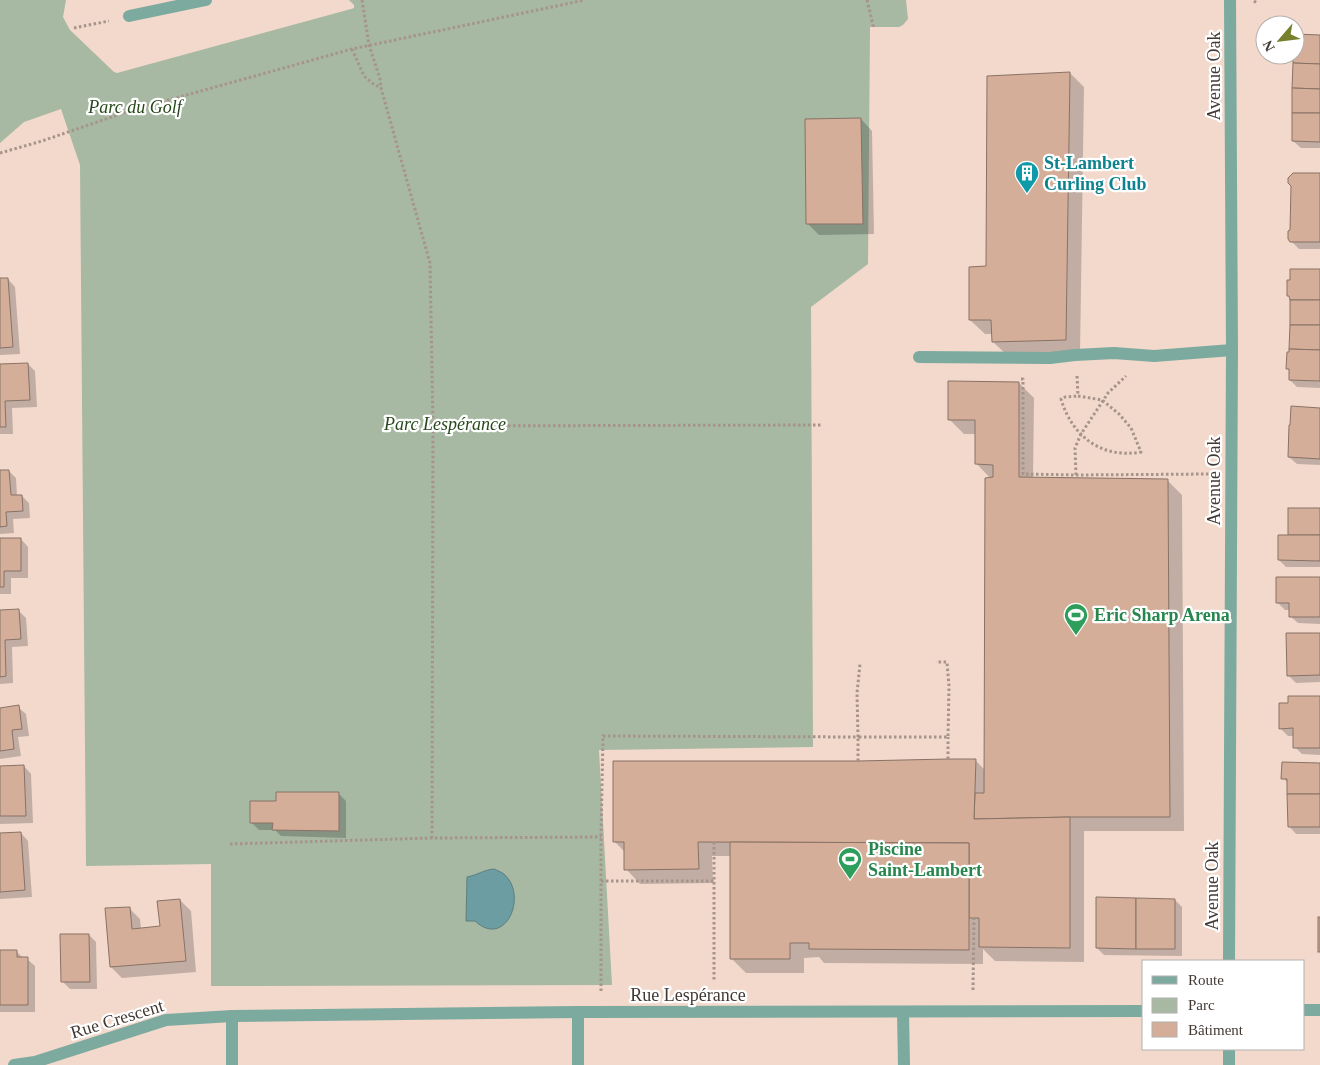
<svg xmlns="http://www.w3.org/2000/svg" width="1320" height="1065" viewBox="0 0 1320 1065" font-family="Georgia,serif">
	<rect width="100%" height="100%" fill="#f2d9cc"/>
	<!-- green -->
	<path fill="#a7b8a3" d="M0,0h66l-3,17 7,13 44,42 3,1 234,-64 3,-1v-3l-5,-5h557l2,19 -5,6 -4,2h-29l-2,237 -57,43 2,440 -214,3 13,235 -401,1v-122l-125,2 -6,-701 -19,-56 -37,13 -24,21z"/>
	<!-- water -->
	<path fill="#6b9da2" stroke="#5f7f81" d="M494,869c4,2 8,3 11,6 23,22 0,74 -30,46h-9l1,-44c11,-2 16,-7 27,-8z"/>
	<!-- shadow -->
	<g fill="#0003">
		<path d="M1295,36h25v112h-19l-8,-7z"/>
		<path d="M1070,73l14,14 -4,268 -72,1 -15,-14v-8h-8l-15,-14 17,-52z"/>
		<path d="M861,119l11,12 2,103 -55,1 -11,-11z"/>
		<path d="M1320,175v74h-21l-10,-10z"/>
		<path d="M1320,270v118l-23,-1 -7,-7v-9l-2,-2 2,-16z"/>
		<path d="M8,279l7,8 5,67 -20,1v-75z"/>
		<path d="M28,364l7,7 2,36 -25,1 1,26h-13v-69z"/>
		<path d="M1019,383l15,15 -1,81 134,1 15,15 2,336h-100v131l-89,-1 -12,-12v15l-159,-1 -5,-6 -15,1v15h-58l-15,-15 1,-102h-20l1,27 -73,1 -14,-15 -1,-17 -10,-10 243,-80 117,-2 10,10 6,-291 -15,-16v-29h-12l-15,-15z"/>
		<path d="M1320,409v56l-23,-1 -8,-7z"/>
		<path d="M9,471l7,7 1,18h5l7,7 1,15 -17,1 1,14 -14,1v-62z"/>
		<path d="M1320,509v58h-34l-7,-7 10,-24z"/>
		<path d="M0,539h21l7,8v31h-17v16h-11z"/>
		<path d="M1320,579v45l-22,-1 -8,-7v-6h-5l-8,-8z"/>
		<path d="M19,611l7,7 2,28 -16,1 1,36 -13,1v-72z"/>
		<path d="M1320,634v48l-24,1 -8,-8z"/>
		<path d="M1320,698v57l-18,-1 -7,-7v-11h-7l-7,-7z"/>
		<path d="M18,707l8,7 3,22 -11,1 3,19 -21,3v-50z"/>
		<path d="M1320,764v70h-24l-7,-8v-42l-6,-6z"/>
		<path d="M24,766l7,8 2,49 -33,1v-57z"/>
		<path d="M338,793l8,8v37l-65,-2 -6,-6h-16l-8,-8 26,-19z"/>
		<path d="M21,833l7,8 4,56 -32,2v-65z"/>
		<path d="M180,900l11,11 5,61 -74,6 -11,-11 18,-59 11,11 1,10 20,-1z"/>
		<path d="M1175,900l7,7v49l-78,-1 -7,-7z"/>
		<path d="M89,935l7,7 1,47h-27l-7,-7z"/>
		<path d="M0,951h16l8,8h3l8,7v46h-35z"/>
	</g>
	<!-- building -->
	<g fill="#d5ae99" stroke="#887266">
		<path d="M1295,34l25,1v29l-27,-1v-8h2z"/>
		<path d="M1293,63l27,1v25l-28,-1z"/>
		<path d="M1070,72l-4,268 -74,2 -1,-22h-22v-53l17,-1 1,-190z"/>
		<path d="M1292,88l28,1v24h-28z"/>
		<path d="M1292,113h28v29l-28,-1z"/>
		<path d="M861,118l2,106h-57l-1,-105z"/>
		<path d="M1293,173h27v69h-30l-2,-3v-8l2,-1 1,-44 -3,-3v-5z"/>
		<path d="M1290,269h30v31h-30l-1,-4h-2v-16h3z"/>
		<path d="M0,278h8l5,69 -13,1z"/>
		<rect x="1290" y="300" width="30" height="25"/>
		<path d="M1290,325h30v25l-31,-1z"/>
		<path d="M1289,349l31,1v31l-31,-1v-11h-3l1,-17h2z"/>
		<path d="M28,363l2,37 -25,1 1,26h-6v-63z"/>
		<path d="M948,381l71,1v95l149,2 2,338h-100l-96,2 1,-26h9l1,-315 8,-1v-12l-18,-1v-44h-27z"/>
		<path d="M1291,406l29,2v51l-32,-2 1,-32h1z"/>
		<path d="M0,470h9l2,25h11l1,16 -17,1 1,14 -7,1z"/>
		<rect x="1288" y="508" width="32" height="27"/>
		<path d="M1278,535h42v26l-42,-1z"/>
		<path d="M0,538h21v33h-17v16h-4z"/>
		<path d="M1276,577h44v40h-31v-14h-13z"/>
		<path d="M19,609l2,30 -16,1 1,36 -6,1v-67z"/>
		<path d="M1286,633h34v42l-33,1z"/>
		<path d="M1288,696h32v52h-27v-20l-14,1v-26h9z"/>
		<path d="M19,705l3,24 -10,1 2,19 -14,2v-43z"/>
		<path d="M948,759h28l-2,60 96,-2v131l-91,-1v-29h-10v-75l-271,-1 1,27 -75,1v-28h-11v-81h245z"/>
		<path d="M1282,762l38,1v31h-33v-15h-6z"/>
		<path d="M24,765l2,51h-26v-50z"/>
		<path d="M276,792h63v39l-67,-1 1,-7h-23v-22h26z"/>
		<path d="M1287,794h33v33h-32z"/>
		<path d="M21,832l4,58 -25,2v-59z"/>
		<path d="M730,842l239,1v107l-160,-1v-6h-19v16h-60z"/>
		<path d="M1096,897l40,1v51l-40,-1z"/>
		<path d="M1136,898l39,1v50h-39z"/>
		<path d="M180,899l6,62 -76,6 -5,-59 25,-1 2,22 28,-3 -3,-25z"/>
		<rect x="1318" y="917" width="2" height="35"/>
		<path d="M60,934h29l1,48h-29z"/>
		<path d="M0,950h17v7h11v48h-28z"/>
	</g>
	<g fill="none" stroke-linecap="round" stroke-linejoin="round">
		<!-- path -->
		<g stroke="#a6948a" stroke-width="3" stroke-dasharray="2.5 2.5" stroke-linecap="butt">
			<path d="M362,0l7,45 11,34 1,9"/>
			<path d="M867,0l7,29"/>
			<path d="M1254,1l4,3"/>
			<path d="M74,28l35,-7"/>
			<path d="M352,49l12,27 8,7 9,5 49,175 3,163 -1,412"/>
			<path d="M0,153l42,-12 87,-30 223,-62 233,-49"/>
			<path d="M1077,376l1,20"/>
			<path d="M1021,379h2v95l53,1 134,-1"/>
			<path d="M1078,396l24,4 17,14 12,14 10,24c-40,7 -69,-16 -80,-53l4,-2z"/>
			<path d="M433,426l389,-1"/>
			<path d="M1076,475l-1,-27 6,-14 27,-41 18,-17"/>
			<path d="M948,759v-22"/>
			<path d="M858,761v-24h90l1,-51 -2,-24h-11"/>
			<path d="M714,842v138"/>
			<path d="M230,844l202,-6 169,-1"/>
			<path d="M601,881h113"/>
			<path d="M973,990l1,-72"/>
			<path d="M601,991v-154l2,-101 255,1 -1,-44 3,-29"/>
		</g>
		<!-- minor -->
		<g stroke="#7caa9f" stroke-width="12">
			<path d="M129,16l77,-16"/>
			<path d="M919,357l131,1 25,-3 39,-2 40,3 78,-6"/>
			<path d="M1229,961l3,-611 -2,-350"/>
			<path d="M1304,1010h16"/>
			<path d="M903,1012l1,53"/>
			<path d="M232,1016v49"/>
			<path d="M14,1065l21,-3 131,-42 66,-4 346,-4 566,-1"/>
			<path d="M578,1065v-53"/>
			<path d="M1229,1065v-16"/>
		</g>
	</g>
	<!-- icons -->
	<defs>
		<g id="building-pin" transform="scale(1.25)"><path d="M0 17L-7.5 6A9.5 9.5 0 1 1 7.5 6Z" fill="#0f9aa8" stroke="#fff"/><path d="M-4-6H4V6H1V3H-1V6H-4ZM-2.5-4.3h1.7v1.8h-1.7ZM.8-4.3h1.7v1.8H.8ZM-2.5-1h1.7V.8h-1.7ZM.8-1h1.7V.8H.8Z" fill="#fff"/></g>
		<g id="stadium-pin" transform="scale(1.25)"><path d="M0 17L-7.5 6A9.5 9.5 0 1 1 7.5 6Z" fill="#2e9e5b" stroke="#fff"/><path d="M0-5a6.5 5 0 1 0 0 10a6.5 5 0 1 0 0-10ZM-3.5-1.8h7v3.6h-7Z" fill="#fff"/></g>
	</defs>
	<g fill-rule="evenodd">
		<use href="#building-pin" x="1027" y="173"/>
		<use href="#stadium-pin" x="1076" y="615"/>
		<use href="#stadium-pin" x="850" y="859"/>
	</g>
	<g text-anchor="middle" stroke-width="4.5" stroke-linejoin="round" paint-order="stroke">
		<!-- street labels -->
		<g font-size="18" fill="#433934" stroke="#fff">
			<text transform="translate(1214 76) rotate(-90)" y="6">Avenue Oak</text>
			<text transform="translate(1214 481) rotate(-90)" y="6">Avenue Oak</text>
			<text transform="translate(1212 886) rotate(-90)" y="6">Avenue Oak</text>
			<text x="688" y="1001">Rue Lespérance</text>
			<text transform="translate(117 1019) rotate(-17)" y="6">Rue Crescent</text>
		</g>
		<!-- park labels -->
		<g font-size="18" font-style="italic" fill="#26491b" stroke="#fff">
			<text x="135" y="113">Parc du Golf</text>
			<text x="445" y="430">Parc Lespérance</text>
		</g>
		<!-- culture labels -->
		<g font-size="18" font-weight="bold" fill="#0d838f" stroke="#fff" text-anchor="start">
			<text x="1044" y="169">St-Lambert<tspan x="1044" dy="21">Curling Club</tspan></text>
		</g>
		<!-- leisure labels -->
		<g font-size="18" font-weight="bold" fill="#27864d" stroke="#fff" text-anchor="start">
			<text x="1094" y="621">Eric Sharp Arena</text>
			<text x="868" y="855">Piscine<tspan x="868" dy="21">Saint-Lambert</tspan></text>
		</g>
	</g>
	<!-- legend -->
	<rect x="1142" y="960" width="162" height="90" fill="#ffffff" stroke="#b4b0ae"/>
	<rect x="1152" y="976" width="25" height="8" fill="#7caa9f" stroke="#b4b0ae"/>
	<text x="1188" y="985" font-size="15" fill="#433934">Route</text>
	<rect x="1152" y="998" width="25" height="15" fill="#a7b8a3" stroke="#b4b0ae"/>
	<text x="1188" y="1010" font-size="15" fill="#433934">Parc</text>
	<rect x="1152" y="1022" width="25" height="15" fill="#d5ae99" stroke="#b4b0ae"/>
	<text x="1188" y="1035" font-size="15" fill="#433934">Bâtiment</text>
	<!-- north arrow -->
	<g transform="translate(1280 40) rotate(242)"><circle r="24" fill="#ffffff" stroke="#b4b0ae"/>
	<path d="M0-4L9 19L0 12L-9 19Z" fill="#77812d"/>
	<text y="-8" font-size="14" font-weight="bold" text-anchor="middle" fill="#433934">N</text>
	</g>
</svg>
